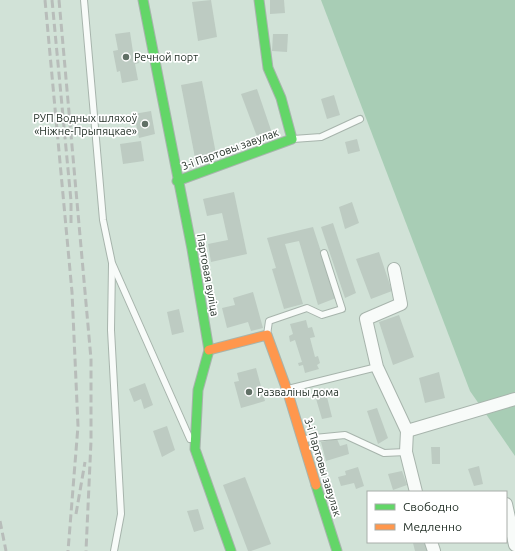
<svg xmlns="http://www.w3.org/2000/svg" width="515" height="551" viewBox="0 0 515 551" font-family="Ubuntu,sans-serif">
	<rect width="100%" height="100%" fill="#d1e2d7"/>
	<!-- green -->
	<path fill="#a8cdb5" d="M321,0h194v456l-45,-65z"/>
	<!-- building -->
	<g fill="#bdcbc2">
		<path d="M211,0l6,37 -19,4 -6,-39z"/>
		<path d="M270,0h14l1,13 -15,1z"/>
		<path d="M130,32l3,20 3,-1 3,12 -4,1 3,16 -16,3 -2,-12 -3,1 -4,-21 5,-1 -3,-16z"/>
		<path d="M273,34h15l-1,18 -15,-1z"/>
		<path d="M202,81l15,78 -21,4 -15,-78z"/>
		<path d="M257,89l16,47 -14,6 -18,-48z"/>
		<path d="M334,95l6,20 -13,4 -6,-20z"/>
		<path d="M151,111l4,23 -16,4 -5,-24z"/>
		<path d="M357,139l3,12 -12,3 -3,-12z"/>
		<path d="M141,141l3,20 -21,3 -3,-20z"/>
		<path d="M234,192l13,62 -36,8 -3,-18 20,-4 -6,-27 -15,3 -4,-17z"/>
		<path d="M352,202l7,21 -14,6 -6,-22z"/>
		<path d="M333,223l23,70 -11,5 -24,-71z"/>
		<path d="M313,227l23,71 -18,7 -19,-64 -14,3 18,60 -19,5 -12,-40 4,-1 -9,-30z"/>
		<path d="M379,252l13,39 -21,8 -15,-40z"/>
		<path d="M253,292l10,36 -12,3 -3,-9 -21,6 -5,-20 13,-3 -2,-7z"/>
		<path d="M179,309l5,23 -12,3 -5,-23z"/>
		<path d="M399,315l15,42 -21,8 -14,-43z"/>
		<path d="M306,320l2,8 4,-1 3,10 -5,1 5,19 3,-1 2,7 -3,2 2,4 -14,4 -2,-8 -4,1 -1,-3 4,-1 -7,-22 -5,2 -1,-6 4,-2 -3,-10z"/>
		<path d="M256,368l9,33 -24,7 -7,-26 5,-1 -2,-8z"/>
		<path d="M439,372l6,26 -20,5 -6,-25z"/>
		<path d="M145,383l8,22 -9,4 -3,-10 -7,3 -5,-13z"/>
		<path d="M325,389l7,28 -10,2 -8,-27z"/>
		<path d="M377,408l11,30 -10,6 -11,-33z"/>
		<path d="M167,426l8,24 -13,7 -9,-26z"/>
		<path d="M337,439l3,7 7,-2 2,10 -23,7 -5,-19z"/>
		<path d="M431,447h9v17h-8z"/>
		<path d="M479,466l4,18 -9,2 -6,-17z"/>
		<path d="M358,467l6,19 -8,3 -2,-6 -13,3 -3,-9 8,-2 -1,-4z"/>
		<path d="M402,471l5,14 -14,5 -5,-16z"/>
		<path d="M245,477l26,67 -20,7h-3l-25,-66z"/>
		<path d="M198,509l6,20 -10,3 -7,-21z"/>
		<path d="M416,542h11l2,9h-14l-2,-8z"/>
	</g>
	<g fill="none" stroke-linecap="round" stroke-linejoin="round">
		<!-- lane casing -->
		<g stroke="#a7b4ac" stroke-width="8">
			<g id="lane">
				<path d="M84,0l19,220 9,43 78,176"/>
				<path d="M293,139l28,-2 39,-18"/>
				<path d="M112,264l-1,66 10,184 -7,37"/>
				<path d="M267,335l2,-14 38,-13 15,7 20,-6 -18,-56"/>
				<path d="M288,389l89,-22"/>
				<path d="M304,439l41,-4 39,18 22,-1"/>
			</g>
		</g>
		<!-- street casing -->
		<g stroke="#a7b4ac" stroke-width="14">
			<g id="street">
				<path d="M394,269l7,35 -35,15 11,48 30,64 -1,21 10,40"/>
				<path d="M407,431l108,-32"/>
				<path d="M506,504l9,41"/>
				<path d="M431,542l3,9"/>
			</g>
		</g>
		<!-- fast casing -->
		<g stroke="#a7b4ac" stroke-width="11">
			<g id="fast">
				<path d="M143,0l49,249 17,101 -11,40 -3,59 36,102"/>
				<path d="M177,181l115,-42 -11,-41 -13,-30 -9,-68"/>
				<path d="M316,485l21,66"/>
			</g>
		</g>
		<!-- slow casing -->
		<g stroke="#a7b4ac" stroke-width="11">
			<path id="slow" d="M209,350l58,-15 20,55 29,95"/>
		</g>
		<!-- lane -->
		<use href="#lane" stroke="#f8fbf9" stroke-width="6"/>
		<!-- street -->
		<use href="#street" stroke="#f8fbf9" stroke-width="12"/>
		<!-- fast -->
		<use href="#fast" stroke="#63d668" stroke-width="9"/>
		<!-- slow -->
		<use href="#slow" stroke="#ff974d" stroke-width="9"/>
		<!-- rail -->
		<g stroke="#b8bdba" stroke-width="3" stroke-dasharray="8 4" stroke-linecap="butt">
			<path d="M45,0l27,292 6,134 -10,125"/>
			<path d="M52,0l19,201v26"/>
			<path d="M59,0l32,359v82l-5,110"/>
			<path d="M76,514l9,-52"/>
			<path d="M0,521l6,30"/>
		</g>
	</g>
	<!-- markers -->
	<g fill="#617066" stroke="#fff" stroke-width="1.5">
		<circle cx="126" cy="57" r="4"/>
		<circle cx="145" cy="124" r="4"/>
		<circle cx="249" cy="392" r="4"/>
	</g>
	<g text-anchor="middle" stroke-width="3.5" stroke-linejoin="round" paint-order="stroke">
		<!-- poi labels -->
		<g font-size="11" fill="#253229" stroke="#fff" text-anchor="start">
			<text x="134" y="61">Речной порт</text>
			<text x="137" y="122" text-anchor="end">РУП Водных шляхоў<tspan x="137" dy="13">«Ніжне-Прыпяцкае»</tspan></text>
			<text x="257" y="396">Разваліны дома</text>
		</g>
		<!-- street labels -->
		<g font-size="11" fill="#253229" stroke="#fff">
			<text transform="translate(230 149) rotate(-20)" y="4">3-і Партовы завулак</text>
			<text transform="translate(208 275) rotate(80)" y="4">Партовая вуліца</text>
			<text transform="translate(323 467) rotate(73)" y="4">3-і Партовы завулак</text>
		</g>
	</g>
	<!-- legend -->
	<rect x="367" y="491" width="140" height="52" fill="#ffffff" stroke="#a8ada9"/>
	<rect x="375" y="504" width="20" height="6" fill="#63d668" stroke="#a8ada9"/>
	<text x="403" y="511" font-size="12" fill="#253229">Свободно</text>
	<rect x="375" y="524" width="20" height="6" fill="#ff974d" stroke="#a8ada9"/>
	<text x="403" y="531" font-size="12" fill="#253229">Медленно</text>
</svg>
